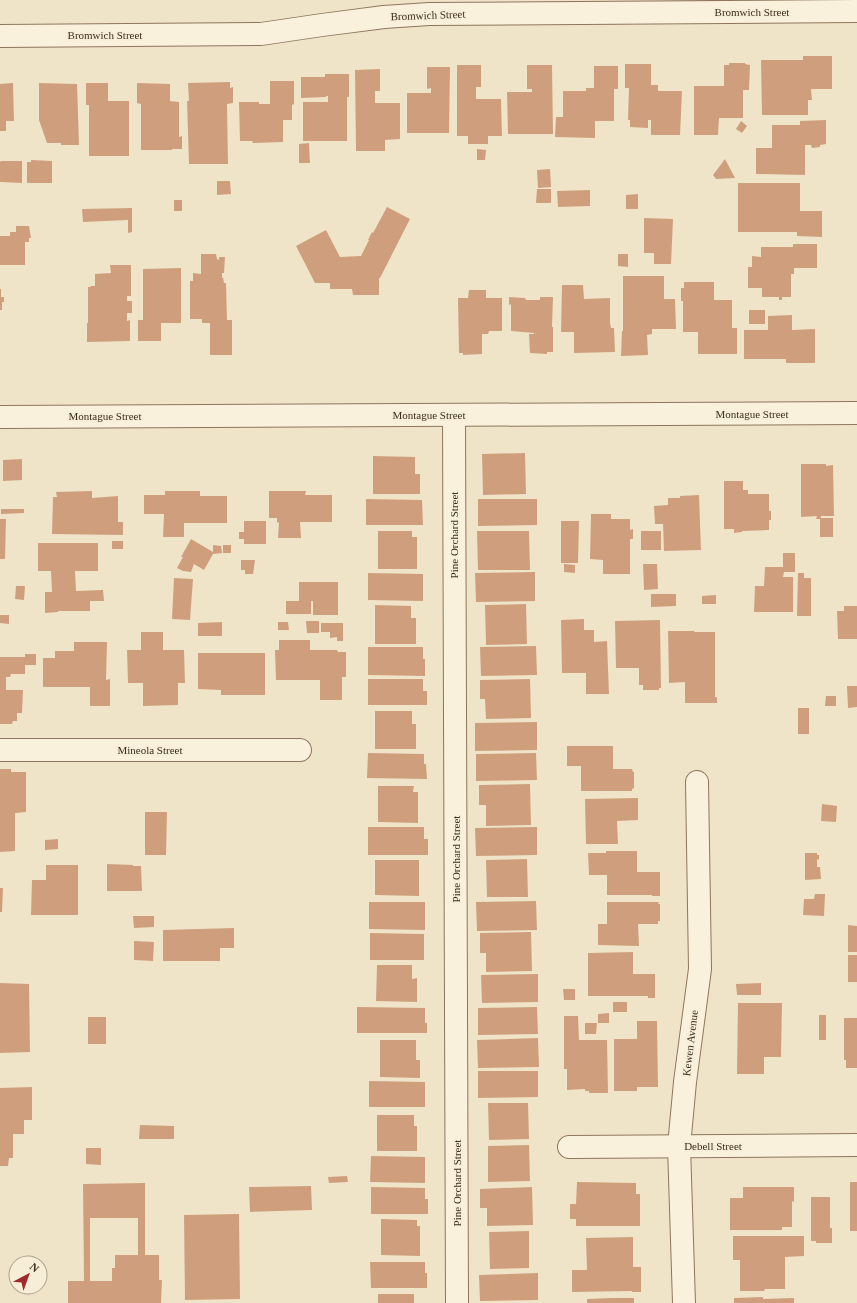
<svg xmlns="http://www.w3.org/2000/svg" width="857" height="1303" viewBox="0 0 857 1303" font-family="Georgia,serif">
	<rect width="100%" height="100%" fill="#f0e4c8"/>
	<!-- building -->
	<g fill="#cf9f7d" fill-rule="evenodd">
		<path d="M803,56h29v33h-21l1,11h-4v15h-46l-1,-55h42z"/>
		<path d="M729,63h16v1l5,1 -1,25h-6v28h-24l-1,17h-24v-49h30v-21h5z"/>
		<path d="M625,64h26v21h7v6h24l-2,44h-29v-15h-3v8l-18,-1v-7h-2l1,-32h-4z"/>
		<path d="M457,65h24v22h-5v12h25l1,37h-14v8h-20v-8h-11z"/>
		<path d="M527,65h25l1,69h-45l-1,-42h25v-3h-5z"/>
		<path d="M594,66h24v23h-4v32h-19v17l-40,-1 1,-20h7v-26h23v-3h8z"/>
		<path d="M427,67h23l-1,66h-42v-40h24v-5l-4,1z"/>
		<path d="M380,69v22h-5v12h25v36l-15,1v11h-29l-1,-81z"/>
		<path d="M325,74h24v23h-2v44h-44v-39h25v-6h-2v1l-25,1v-21h24z"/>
		<path d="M270,81h24v23l-2,1v15h-9v22l-31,1 1,-2h-13l-1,-39h20v2h11z"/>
		<path d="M230,82v6l3,-1v16l-6,1 1,60h-39l-2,-63h2l-1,-18z"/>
		<path d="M13,83l1,38h-8v10h-6v-47z"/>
		<path d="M39,83l38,1 2,61h-18v-2h-14l-8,-23z"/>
		<path d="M86,83h22v18h21v55h-40v-51h-3z"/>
		<path d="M137,83l33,1v17l9,1v35l3,-1v13h-10v1h-31v-46l-4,-1z"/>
		<path d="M826,120v24l-6,1v2l-8,1 -1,-3h-6v30l-49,-1v-26h16v-23h28v-4z"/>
		<path d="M741,121l6,5 -5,7 -6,-4z"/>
		<path d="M309,143l1,20h-11v-19z"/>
		<path d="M477,149l9,1 -1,10h-8z"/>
		<path d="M725,159l10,19 -19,1 -3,-4z"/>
		<path d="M31,160l21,1v22h-25v-21h4z"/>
		<path d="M1,161h21v22l-22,-1v-20z"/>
		<path d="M550,169l1,18 -13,1 -1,-18z"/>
		<path d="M217,181h13l1,13 -14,1z"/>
		<path d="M738,183h62v28h22v26l-25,-1v-4h-59z"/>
		<path d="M537,189h14v14h-15z"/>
		<path d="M590,190v16l-32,1 -1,-16z"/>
		<path d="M638,194v15h-12v-14z"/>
		<rect x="174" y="200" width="8" height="11"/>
		<path d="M387,207l23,12 -30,59h-1v17h-26l-1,-6h-22v-6h-15l-19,-37 30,-16 14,27 21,-1 8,-16h-1l4,-8 1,1z"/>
		<path d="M132,208v24l-4,1v-13l-45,2 -1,-13z"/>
		<path d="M644,218l29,1 -2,45h-17v-11h-10z"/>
		<path d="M16,226h13l2,12h-2v4h-4v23h-25v-29h10v-4h6z"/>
		<path d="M793,244h24v24h-23v6h-3v23h-9v3h-3v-3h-17v-9h-14v-21h4v-11l9,1v-10h32z"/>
		<path d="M201,254h15l1,5 2,1v-3h6l-1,16h-2v5l1,-1 1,6h2l1,37h5v35h-22v-32h-8v-4h-12v-38h3v-8l8,1z"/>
		<path d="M618,254h10v13l-10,-1z"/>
		<path d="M110,265h21v31h-4v5h5v12h-5v8l3,-1v21l-43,1v-19h1v-36h3l-1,-1h5v-12l16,-1z"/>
		<path d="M181,268v55h-20v18h-23v-21h5v-51z"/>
		<path d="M623,276h41v23h11l1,30h-24v5l-5,1 1,20 -27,1 1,-25h1z"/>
		<path d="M684,282h30v18h18v28h5v26h-39v-22h-15v-31h-2v-13h3z"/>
		<path d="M562,285h21l1,14 26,-1v25l1,5h3l1,24 -41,1v-21h-13z"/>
		<path d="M0,289h1v8h3v5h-2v8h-2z"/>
		<path d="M469,290h17v8h16v33h-13l-1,3h-6v20l-19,1v-2h-4l-1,-55h10z"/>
		<path d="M509,297l16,1 1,2h14v-3h13l-1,30h1v25h-6v2l-17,-1 -1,-19h5v-1l-23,-2v-27l-2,1z"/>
		<rect x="749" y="310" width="16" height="14"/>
		<path d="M792,315v15l23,-1v34h-29v-4h-42v-29h24v-14z"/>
		<path d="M525,453l1,41 -43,1 -1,-41z"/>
		<path d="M373,456l42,1v17h5v20h-47z"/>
		<path d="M22,459v21l-19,1v-21z"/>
		<path d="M801,464h25v2l7,-1 1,51h-13v2h12v19h-13v-18h-4l1,-3 -16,1z"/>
		<path d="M724,481h19v9h5v4h21v17h2v9h-2v10l-27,1v1l-8,1v-4h-10z"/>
		<path d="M92,491v7l26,-2v26h5v13l-71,-1 1,-37h4l-1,-5z"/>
		<path d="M165,491h35v5h27v27h-43v14h-21l1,-23h-20v-19h21z"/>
		<path d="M269,491h37l-1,4h27v27h-32l1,16h-23l1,-16 -2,1v-5h-8z"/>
		<path d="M699,495l2,55 -37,1 -1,-27h-8l-1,-18 14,-1v-7h12v-2z"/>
		<path d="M366,499l56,1 1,25h-57z"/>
		<path d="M478,499h59v26l-59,1z"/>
		<path d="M1,509h23v4l-23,1z"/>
		<path d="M591,514h20v5h19v11l3,-1v10h-3v35h-27v-14l-13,-1z"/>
		<path d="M0,519h6l-1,40h-5z"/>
		<path d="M244,521h22v23h-22v-5h-5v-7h5z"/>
		<path d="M561,521h18l-1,42h-17z"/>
		<path d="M378,531h34v6h5v32h-39z"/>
		<path d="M477,531h52l1,39h-52z"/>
		<rect x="641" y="531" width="20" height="19"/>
		<path d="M191,539l22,13v-7l8,1 1,7 -9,1 -9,16 -10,-6 -3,8 -8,-1 -6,-3 6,-11h-2z"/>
		<rect x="112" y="541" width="11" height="8"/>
		<path d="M38,543h60v28h-23l1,20 27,-1 1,11h-14v10h-32v1l-13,1v-21h7l-1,-21h-13z"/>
		<rect x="223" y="545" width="8" height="8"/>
		<path d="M783,553h12v19h-11l-1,5h10v35h-39l1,-26h9l1,-19h18z"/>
		<path d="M241,560h14l-2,14h-8v-4h-4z"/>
		<path d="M564,564l11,1v8l-11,-1z"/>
		<path d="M643,564h14l1,25 -14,1z"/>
		<path d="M535,572v29l-59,1 -1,-29z"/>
		<path d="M368,573l55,1v27l-55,-1z"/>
		<path d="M798,573h6v5h7v38h-14z"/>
		<path d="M174,578l19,1 -3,41 -18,-1z"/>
		<path d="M299,582h39v33h-25v-14h-2v13h-25v-13h13z"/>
		<path d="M16,586h9l-1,14 -9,-1z"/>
		<path d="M651,594h25v12l-25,1z"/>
		<path d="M716,595v9h-14v-8z"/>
		<path d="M526,604l1,40 -41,1 -1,-40z"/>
		<path d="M375,605l36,1v12h5v26h-41z"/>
		<path d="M844,606h13v33h-19l-1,-28h7z"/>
		<path d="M0,615h9v9l-9,-1z"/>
		<path d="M584,619v11h10v12l13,-1 2,53h-23v-21h-24l-1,-53z"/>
		<path d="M660,620l1,68h-2v2h-16v-5h-4v-17h-23l-1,-47z"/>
		<path d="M306,621h13v12h-12z"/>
		<path d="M222,622v14h-24v-13z"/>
		<path d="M278,622h10l1,8h-11z"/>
		<path d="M321,623h22v18h-6v-4l-7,1v-6h-9z"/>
		<path d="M668,631h27l-1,1h21v65h2v6h-32v-21l-16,1z"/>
		<path d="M141,632h22v18h21l1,33h-7v22l-35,1v-23h-15l-1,-33h14z"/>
		<path d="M279,640h31v10h27l1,2h8v25h-4v23h-22v-20h-44l-1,-30h4z"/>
		<path d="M74,642h33l-1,38 4,-1v27h-20v-19h-47v-29h12v-7h19z"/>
		<path d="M536,646l1,29 -56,1 -1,-29z"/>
		<path d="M368,647h55v12h2v17l-57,-1z"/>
		<path d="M198,653h67v42h-44v-5l-23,-1z"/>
		<path d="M25,654h11v11h-11v9h-14l-1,3h-4v13h17l-1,23h-5v8h-4l-1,3h-12v-67h25z"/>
		<path d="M368,679h55v12h4v14h-59z"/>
		<path d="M530,679l1,39 -45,1 -1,-20h-5v-19z"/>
		<path d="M847,686h10v21l-9,1z"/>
		<path d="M826,696h10v10h-11z"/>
		<rect x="798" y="708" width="11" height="26"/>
		<path d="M375,711h37v13h4v25h-41z"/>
		<path d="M537,722v28l-62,1v-28z"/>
		<path d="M567,746h46v23h19l1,3h1v16l-2,1v2h-51v-25h-14z"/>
		<path d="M368,753l56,1v10h2l1,15 -60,-1z"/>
		<path d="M536,753l1,27 -61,1v-27z"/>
		<path d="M0,769h11v3h15v40l-11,1v38l-15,1z"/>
		<path d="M530,784l1,41 -45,1v-21h-7v-20z"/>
		<path d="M378,786h36l-1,6h5v31l-40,-1z"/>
		<path d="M638,798v22l-21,1 1,23h-32l-1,-45z"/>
		<path d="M822,804l15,2 -1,16 -15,-1z"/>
		<path d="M145,812h22l-1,43h-21z"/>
		<path d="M368,827h56v12h4v16h-60z"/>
		<path d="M537,827v28l-61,1 -1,-28z"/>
		<path d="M58,839v10l-13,1v-10z"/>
		<path d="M606,851h31v21h23v24h-8v-1h-45v-20h-18l-1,-22h18z"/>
		<path d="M805,853h12v2h2v5l-2,-1v8h3l1,12 -16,1z"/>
		<path d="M527,859l1,38h-41l-1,-37z"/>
		<path d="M375,860h44v36l-44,-1z"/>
		<path d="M107,864l26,1v1h8l1,25h-35z"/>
		<path d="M46,865h32v50h-47l1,-35h14z"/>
		<path d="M0,888h3l-1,24h-2z"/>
		<path d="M815,894h10l-1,22 -21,-1 1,-16h10z"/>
		<path d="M536,901l1,29 -60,1 -1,-29z"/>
		<path d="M369,902h56v28l-56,-1z"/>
		<path d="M607,902h52l-1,2h2v17h-2v3h-20l1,22 -41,-1v-21h9z"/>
		<path d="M133,916h21v11l-20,1z"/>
		<path d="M848,925l9,1v26h-9z"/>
		<path d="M234,928v20h-14v13h-57v-31z"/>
		<path d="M531,932l1,39 -46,1v-19h-6v-20z"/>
		<path d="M370,933l54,1v26h-54z"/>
		<path d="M134,941l20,1 -1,19 -19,-1z"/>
		<path d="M633,952v22h22v24h-7v-2h-60v-43z"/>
		<rect x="848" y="955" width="9" height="27"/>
		<path d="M377,965h35v14l5,-1v24l-41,-1z"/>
		<path d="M538,974v28l-56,1 -1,-28z"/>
		<path d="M0,983l29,1 1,68 -30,1z"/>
		<path d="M761,983v12h-24l-1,-11z"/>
		<path d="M563,989h12v11h-11z"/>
		<rect x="613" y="1002" width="14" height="10"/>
		<path d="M738,1003h44l-1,54h-17v17h-27z"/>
		<path d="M357,1007l68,1v15h2v10h-70z"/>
		<path d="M537,1007l1,27 -60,1v-27z"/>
		<path d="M609,1013v10h-11v-9z"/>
		<rect x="819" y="1015" width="7" height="25"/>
		<path d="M564,1016h14l1,24h28l1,53h-19v-2h-4v-2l-18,1v-21h-3z"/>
		<rect x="88" y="1017" width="18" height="27"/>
		<path d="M844,1018h13v50h-11v-8h-2z"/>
		<path d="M637,1021h20l1,66h-21v4h-23v-52h23z"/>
		<path d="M585,1023h12l-1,11h-11z"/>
		<path d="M538,1038l1,29 -61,1 -1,-28z"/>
		<path d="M380,1040h36v20h4v18l-40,-1z"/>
		<path d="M478,1071h60v26l-60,1z"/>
		<path d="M369,1081l56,1v25h-56z"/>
		<path d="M32,1087v33h-8v14h-11v24h-4l-1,8h-8v-78z"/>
		<path d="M488,1103h40l1,36 -40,1z"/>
		<path d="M377,1115h37v11h3v25h-40z"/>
		<path d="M140,1125l34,1v13h-35z"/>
		<path d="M529,1145l1,36 -42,1v-36z"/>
		<path d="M86,1148h15v17l-15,-1z"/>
		<path d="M371,1156l54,1v26l-55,-1z"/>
		<path d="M347,1176l1,6 -19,1 -1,-6z"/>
		<path d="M577,1182l59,1v11h4v32h-64v-7h-6v-15h6z"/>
		<rect x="850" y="1182" width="7" height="49"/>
		<path d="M145,1183v72h14v25h3l-1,23h-93v-22h16l-1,-97zM90,1218h48v37h-23v13h-3v13h-22z"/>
		<path d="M311,1186l1,24 -62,2 -1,-25z"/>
		<path d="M371,1187l54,1v11h3v15h-57z"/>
		<path d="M532,1187l1,38 -46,1v-18h-7v-19z"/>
		<path d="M743,1187h51v15l-2,-1v26h-10v3h-52v-32h13z"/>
		<path d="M811,1197h19v31h2v15h-16v-2h-5z"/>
		<path d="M239,1214l1,85 -55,1 -1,-85z"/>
		<path d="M381,1219l36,1v6h3v30l-39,-1z"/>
		<path d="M529,1231v37l-39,1 -1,-37z"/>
		<path d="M733,1236h71v20l-19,1v32h-20l-1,2h-24v-31h-7z"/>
		<path d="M633,1237v30h8v25h-9v-1l-60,1v-22h15l-1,-32z"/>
		<path d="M370,1262h55v11h2v15h-56z"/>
		<path d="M538,1273v27l-58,1 -1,-26z"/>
		<rect x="378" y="1294" width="36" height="9"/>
		<path d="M763,1297v2l31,-1v5h-60v-5z"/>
		<path d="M611,1298h23v5h-47v-4z"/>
	</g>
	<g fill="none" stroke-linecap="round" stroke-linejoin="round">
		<!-- street casing -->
		<g stroke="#8d765c" stroke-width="24">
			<g id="street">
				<path d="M0,36l261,-2 61,-9 62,-8 45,-3 428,-3"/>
				<path d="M454,415l3,888"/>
				<path d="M0,417l857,-4"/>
				<path d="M0,750h300"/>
				<path d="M569,1147l288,-2"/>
				<path d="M684,1303l-5,-157 6,-64 15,-113 -3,-187"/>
			</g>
		</g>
		<!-- street -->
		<use href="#street" stroke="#faf1dc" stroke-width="22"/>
	</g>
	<g text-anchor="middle" stroke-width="3.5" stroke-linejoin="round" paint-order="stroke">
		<!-- street labels -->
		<g font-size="11" fill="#3d2e20" stroke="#f7eed8">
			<text x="752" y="16">Bromwich Street</text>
			<text transform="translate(428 15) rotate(-2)" y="4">Bromwich Street</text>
			<text x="105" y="39">Bromwich Street</text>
			<text x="752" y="418">Montague Street</text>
			<text x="429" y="419">Montague Street</text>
			<text x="105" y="420">Montague Street</text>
			<text transform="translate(454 535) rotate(-90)" y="4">Pine Orchard Street</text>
			<text x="150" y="754">Mineola Street</text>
			<text transform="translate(456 859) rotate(-90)" y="4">Pine Orchard Street</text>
			<text transform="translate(690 1043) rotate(-83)" y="4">Kewen Avenue</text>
			<text x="713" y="1150">Debell Street</text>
			<text transform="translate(457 1183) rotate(-90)" y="4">Pine Orchard Street</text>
		</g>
	</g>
	<!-- north arrow -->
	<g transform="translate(28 1275) rotate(41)"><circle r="19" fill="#f7eed8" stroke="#ada18e"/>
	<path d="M0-3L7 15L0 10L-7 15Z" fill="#9e2a2b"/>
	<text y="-6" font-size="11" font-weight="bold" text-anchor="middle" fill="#3d2e20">N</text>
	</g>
</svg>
